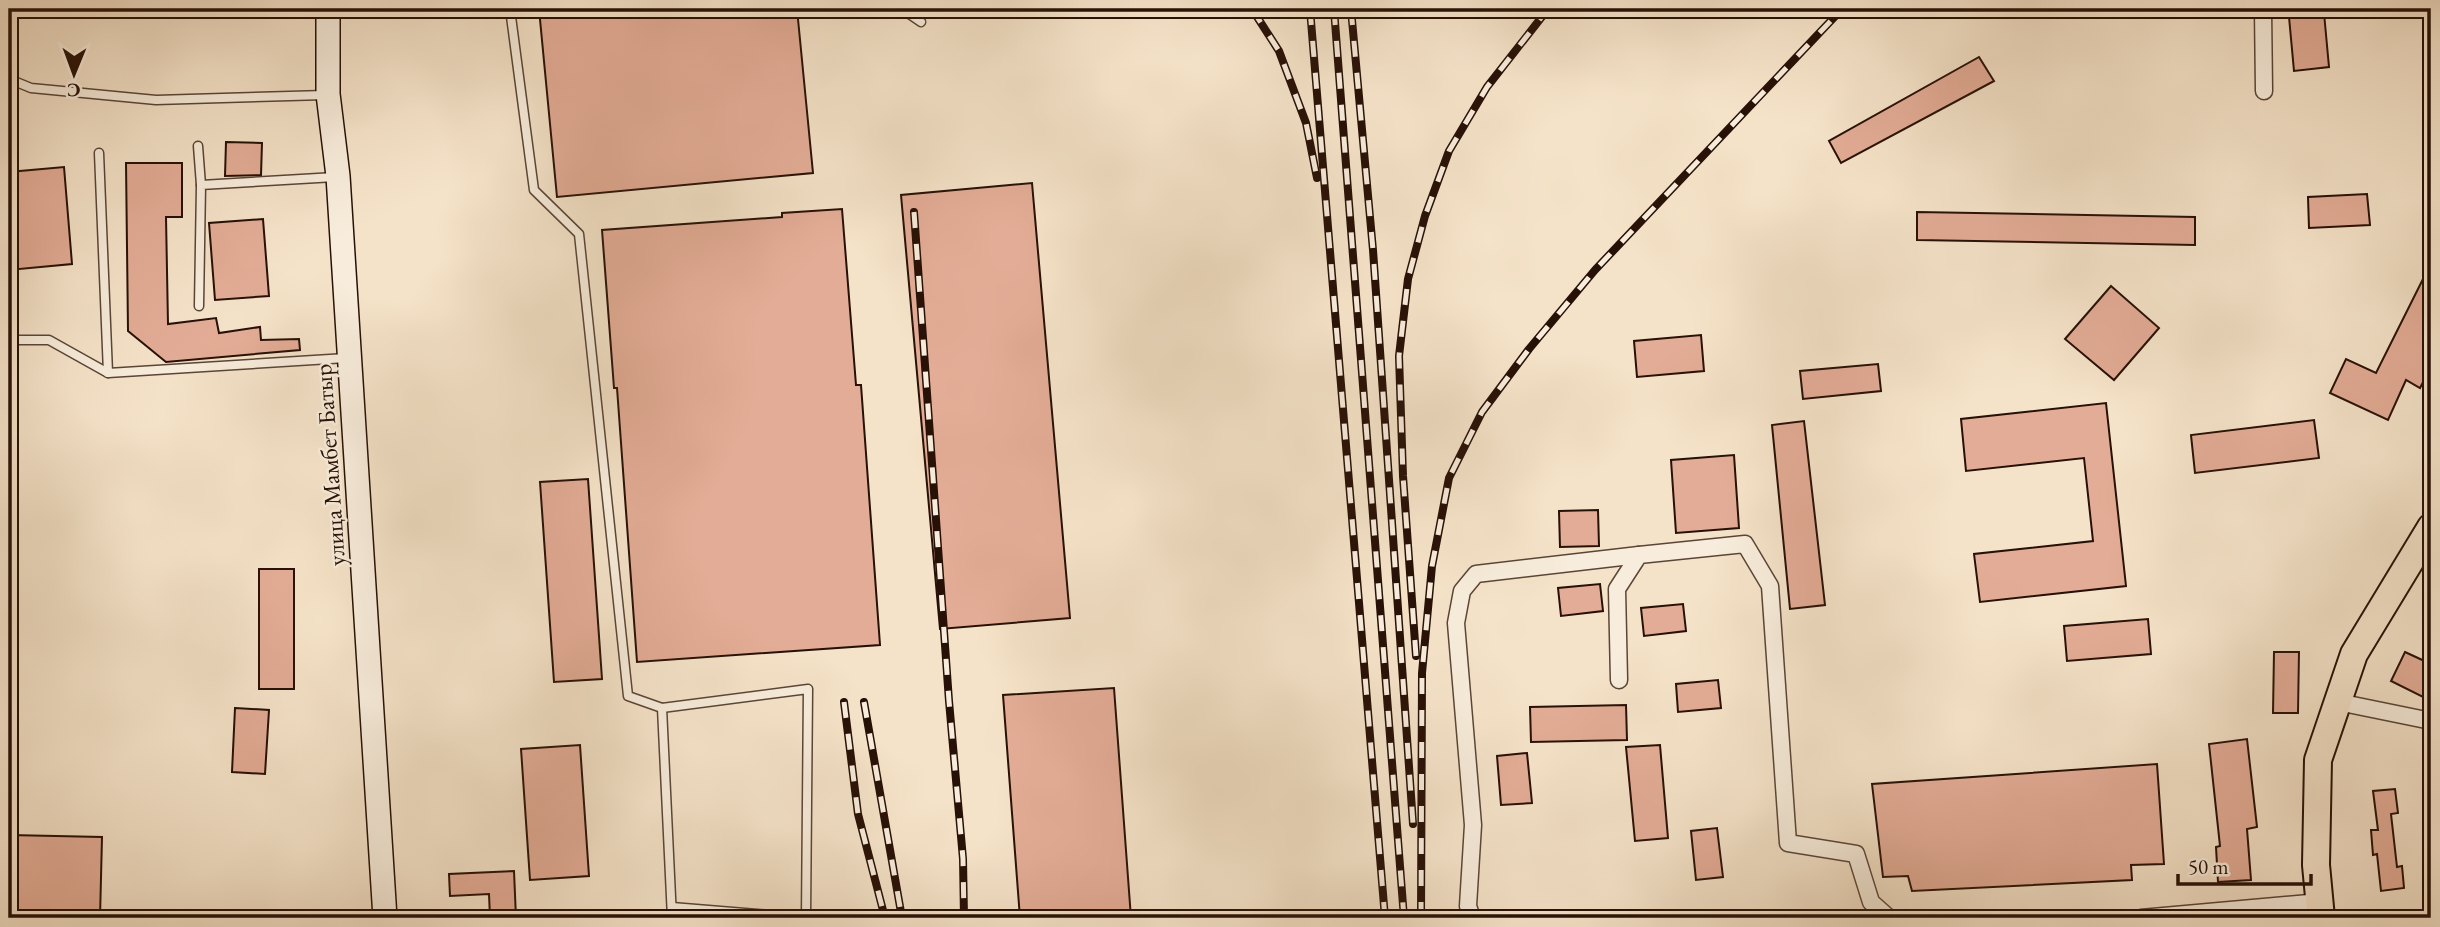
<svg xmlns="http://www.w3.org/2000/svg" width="2440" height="927" viewBox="0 0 2440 927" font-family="'EB Garamond',serif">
	<rect width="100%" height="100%" fill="#f5e3c9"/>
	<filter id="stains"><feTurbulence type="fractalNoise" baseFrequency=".00286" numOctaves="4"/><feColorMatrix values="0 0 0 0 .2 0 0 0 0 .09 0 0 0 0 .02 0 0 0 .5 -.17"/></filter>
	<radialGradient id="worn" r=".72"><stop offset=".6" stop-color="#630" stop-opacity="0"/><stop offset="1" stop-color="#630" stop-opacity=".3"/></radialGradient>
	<!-- building -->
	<g fill="#e3ac96" stroke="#271006" stroke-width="2">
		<path d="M539,9h258l16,164 -256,24z"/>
		<path d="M2324,13l5,54 -35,4 -5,-54z"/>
		<path d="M1979,57l15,24 -153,82 -12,-22z"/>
		<path d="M226,142l36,1 -1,32 -36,1z"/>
		<path d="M126,163h56v54h-16l2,107 48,-6 3,15 41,-6 1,13 38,-1 1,11 -134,12 -38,-31z"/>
		<path d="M64,167l8,97 -63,6v-98z"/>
		<path d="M1032,183l38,435 -130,11 -39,-434z"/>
		<path d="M2367,194l3,31 -61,3 -1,-31z"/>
		<path d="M842,209l14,176h5l19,260 -243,17 -20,-274h-3l-12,-158 180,-13v-4z"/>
		<path d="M1917,212l278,5v28l-278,-5z"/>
		<path d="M263,219l6,77 -54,4 -6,-77z"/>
		<path d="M2431,263v104l-11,21 -14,-8 -18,40 -58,-27 16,-34 30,14z"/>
		<path d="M2111,286l48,42 -45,52 -49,-41z"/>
		<path d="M1701,335l3,36 -67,6 -3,-36z"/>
		<path d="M1878,364l3,27 -78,8 -3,-28z"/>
		<path d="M2106,403l20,183 -146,16 -6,-48 119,-13 -9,-83 -118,13 -5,-52z"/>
		<path d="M2314,420l5,38 -124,15 -4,-38z"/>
		<path d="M1804,421l21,184 -35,4 -18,-184z"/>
		<path d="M1734,455l5,73 -63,5 -5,-73z"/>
		<path d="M588,479l14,200 -48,3 -14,-200z"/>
		<path d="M1598,510l1,36 -39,1 -1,-36z"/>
		<rect x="259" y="569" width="35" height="120"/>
		<path d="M1600,584l3,27 -42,5 -3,-28z"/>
		<path d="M1683,604l3,27 -42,5 -3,-28z"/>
		<path d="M2148,619l3,35 -84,7 -3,-35z"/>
		<path d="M2274,652h25l-1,61h-25z"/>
		<path d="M2405,652l26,12v37l-40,-20z"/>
		<path d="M1718,680l3,28 -43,4 -2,-28z"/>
		<path d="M1114,688l17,230h-111l-17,-223z"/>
		<path d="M1626,705l1,35 -96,2 -1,-35z"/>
		<path d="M235,708l34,2 -4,64 -33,-2z"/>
		<path d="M2247,739l10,88 -10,2 4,51 -33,2 -2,-35 4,-1 -11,-102z"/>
		<path d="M580,745l9,131 -59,4 -9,-131z"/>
		<path d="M1660,745l8,93 -33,3 -9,-94z"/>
		<path d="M1527,753l5,50 -31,2 -4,-49z"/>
		<path d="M2157,764l7,100 -33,1 1,15 -220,11 -4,-15 -25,1 -11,-93z"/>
		<path d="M2395,789l3,24 -7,1 6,53 5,-1 2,22 -23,3 -4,-37 -4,1 -2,-25h7l-5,-39z"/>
		<path d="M1717,828l6,49 -27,3 -5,-49z"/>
		<path d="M9,835l93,2 -2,81h-91z"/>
		<path d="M514,871l2,47h-26l-1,-24 -39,2 -1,-22z"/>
	</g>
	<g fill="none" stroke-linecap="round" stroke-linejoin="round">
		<!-- service casing -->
		<g stroke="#5a4537" stroke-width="11">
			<g id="service">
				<path d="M510,9l24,181 45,44 49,462 34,12 146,-19 -2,228"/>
				<path d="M902,9l19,13"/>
				<path d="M9,79l22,9 125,12 169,-5"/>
				<path d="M198,146l3,39"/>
				<path d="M99,153l9,220"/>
				<path d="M199,306l2,-121 134,-8"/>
				<path d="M9,340h40l59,33 238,-15"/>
				<path d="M662,708l10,210"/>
				<path d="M672,907l134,11"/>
			</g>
		</g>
		<!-- minor casing -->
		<g stroke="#5a4537" stroke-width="19">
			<g id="minor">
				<path d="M2263,9l1,82"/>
				<path d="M1619,680l-2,-91 22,-34 106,-11 25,42 18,257 68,11 15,48 18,16"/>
				<path d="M2338,702l93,19"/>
				<path d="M1472,918l-4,-12 5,-81 -17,-202 6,-32 14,-17 163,-19"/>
				<path d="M2141,918l179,-16"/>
			</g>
		</g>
		<!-- secondary casing -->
		<g stroke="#271006" stroke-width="26">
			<path id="secondary" d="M328,9v85l10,82 47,742"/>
		</g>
		<!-- primary casing -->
		<g stroke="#271006" stroke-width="30">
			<path id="primary" d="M2321,918l-5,-53 2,-105 36,-106 77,-127"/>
		</g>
		<!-- service -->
		<use href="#service" stroke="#f8eddc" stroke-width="8"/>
		<!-- minor -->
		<use href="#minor" stroke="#f8eddc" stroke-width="16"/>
		<!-- secondary -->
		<use href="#secondary" stroke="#f8eddc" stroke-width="23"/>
		<!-- primary -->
		<use href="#primary" stroke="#f5e3c9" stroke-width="26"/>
		<!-- rail casing -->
		<g stroke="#271006" stroke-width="8">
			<g id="rail">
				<path d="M1252,9l27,42 27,72 11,55"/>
				<path d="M1310,9l75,909"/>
				<path d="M1334,9l70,909"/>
				<path d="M1351,9l22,241 40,574"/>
				<path d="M914,212l35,489 14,158 1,59"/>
				<path d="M1416,656l-13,-180 -4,-120 9,-77 17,-63 24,-65 38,-64 61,-78"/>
				<path d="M844,702l14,112 27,104"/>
				<path d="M864,702l38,216"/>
				<path d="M1421,918l1,-245 10,-107 17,-88 33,-66 47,-63 66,-79 247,-261"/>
			</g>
		</g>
		<!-- rail -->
		<use href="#rail" stroke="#f8eddc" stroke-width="5" stroke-dasharray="16" stroke-linecap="butt"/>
	</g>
	<g text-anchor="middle" stroke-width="5" stroke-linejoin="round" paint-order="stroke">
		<!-- street labels -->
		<g font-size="24" fill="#271006" stroke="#f8eddc">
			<text transform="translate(330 465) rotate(-94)" y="8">улица Мамбет Батыр</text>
		</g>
	</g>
	<!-- margin -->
	<rect width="2440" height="927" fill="none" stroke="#f5e3c9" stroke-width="35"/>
	<rect x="10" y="10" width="2419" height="906" fill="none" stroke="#271006" stroke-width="3.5"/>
	<rect x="18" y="18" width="2405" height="892" fill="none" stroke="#271006" stroke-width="2"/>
	<!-- north arrow -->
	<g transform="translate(74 74) rotate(181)" stroke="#f8eddc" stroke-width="5" paint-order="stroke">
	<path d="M0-5L12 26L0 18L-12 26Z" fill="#271006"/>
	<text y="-10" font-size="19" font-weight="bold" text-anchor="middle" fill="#271006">С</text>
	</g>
	<!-- scale -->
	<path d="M2178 874v10h133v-10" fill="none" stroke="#271006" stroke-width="3.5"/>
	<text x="2188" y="874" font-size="21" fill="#271006" stroke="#f8eddc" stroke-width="5" paint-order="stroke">50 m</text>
	<rect width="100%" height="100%" filter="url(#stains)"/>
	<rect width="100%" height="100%" fill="url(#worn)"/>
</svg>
